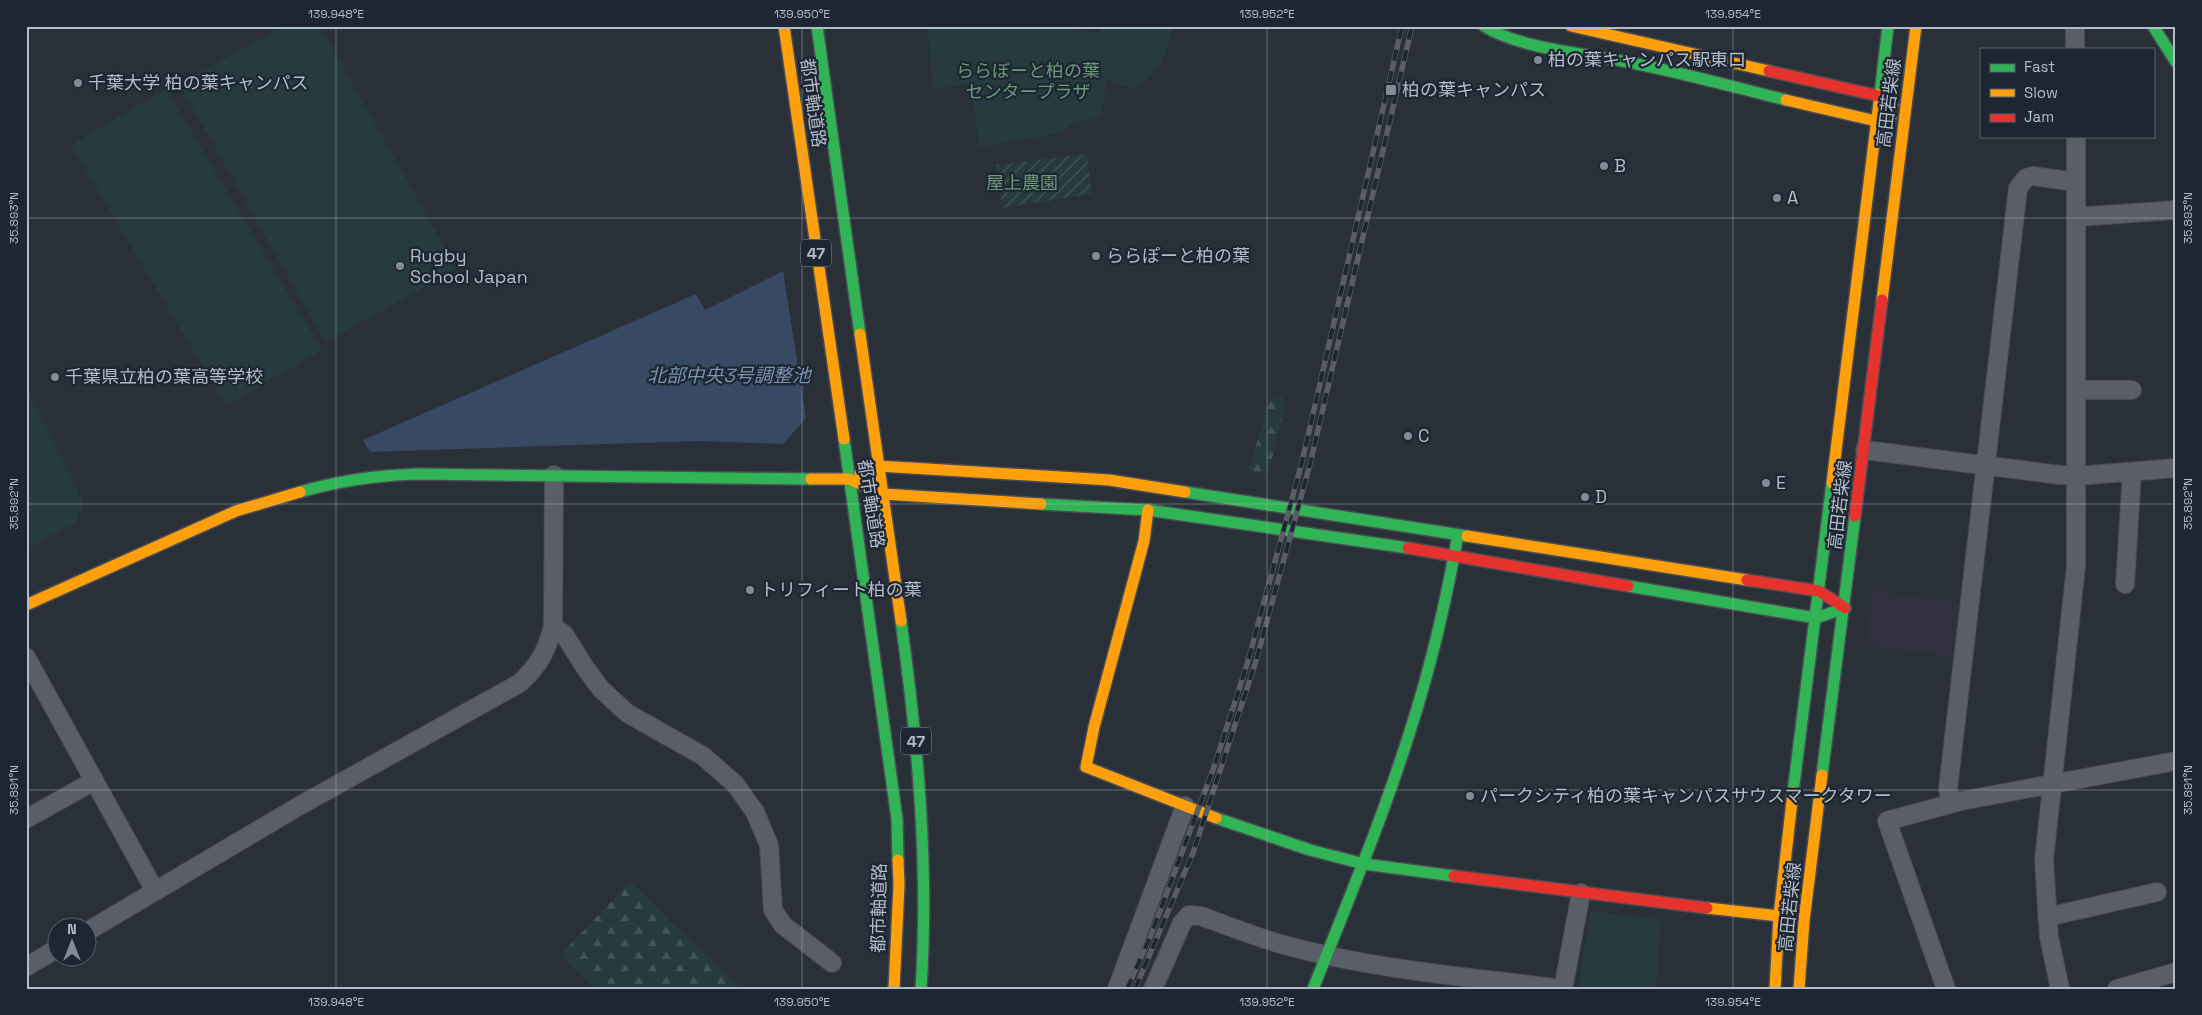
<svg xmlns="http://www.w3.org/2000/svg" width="2202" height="1015" viewBox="0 0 2202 1015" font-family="'Space Grotesk','Noto Sans JP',sans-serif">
	<defs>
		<pattern id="forest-firs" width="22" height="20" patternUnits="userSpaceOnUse" patternTransform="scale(1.25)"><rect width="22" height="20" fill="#273a3e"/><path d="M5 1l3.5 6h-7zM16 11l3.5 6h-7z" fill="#445559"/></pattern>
		<pattern id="garden-furrows" width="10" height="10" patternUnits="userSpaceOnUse" patternTransform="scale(1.25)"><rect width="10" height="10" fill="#273a3e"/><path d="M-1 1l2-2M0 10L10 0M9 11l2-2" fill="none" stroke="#445559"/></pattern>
	</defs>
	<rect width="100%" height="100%" fill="#2a3038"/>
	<!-- medical -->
	<path fill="#31303e" d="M1873,591l89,12 -7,54 -89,-12z"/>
	<!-- forest -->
	<g fill="url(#forest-firs)">
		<path d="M1281,396l5,9 -18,69 -19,-3 20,-71z"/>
		<path d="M630,882l112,107h-146l-36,-34z"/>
	</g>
	<!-- park -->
	<g fill="#273a3e">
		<path d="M284,26h36l137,243 -132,73 -146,-258z"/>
		<path d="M927,26h132l41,8 1,-8h63l9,3c-6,23 -16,51 -41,59l-17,-4 -7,-7 -8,41 -25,4 -15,11 -81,14 -8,-64 -38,7z"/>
		<path d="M166,89l156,261 -96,56 -155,-261z"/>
		<path d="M26,386l58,117 -9,20 -49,26z"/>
		<path d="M1590,911l71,9 -5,69h-78z"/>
	</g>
	<!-- garden -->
	<path fill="url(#garden-furrows)" d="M1087,154l5,40 -90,14 -6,-43z"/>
	<!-- water -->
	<path fill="#384963" d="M783,271l23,147 -23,26 -85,-3 -328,11 -7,-12 333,-146 9,16z"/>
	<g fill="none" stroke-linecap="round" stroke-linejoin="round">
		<!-- street casing -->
		<g stroke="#484c53" stroke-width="20">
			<g id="street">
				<path d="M2075,26v23"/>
				<path d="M2076,217l100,-7"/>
				<path d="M2076,390h56"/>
				<path d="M1865,450l195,25h29l87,-7"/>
				<path d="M554,475l-1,152 11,7 20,32 17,23 26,24 76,43 32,28 20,28 14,33 4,65 10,15 49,38"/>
				<path d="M2125,584l7,-112"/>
				<path d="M26,657l129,234"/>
				<path d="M1951,803l-3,-14 70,-601 8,-10 7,-2 43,6"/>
				<path d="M26,819l68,-38"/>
				<path d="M2047,917l110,-25"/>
				<path d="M88,931l211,-125 221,-123c19,-18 26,-31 33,-56"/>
				<path d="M26,967l32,-19"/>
				<path d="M1117,989l68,-183"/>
				<path d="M1153,989l29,-66 7,-8 12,1c27,10 55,21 83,29 91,25 186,32 279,44"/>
				<path d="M1563,989l18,-96"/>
				<path d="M1946,989l-59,-168 74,-20 215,-40"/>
				<path d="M2060,989l-11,-52 -5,-77 32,-294v-430"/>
				<path d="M2117,989l59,-17"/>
			</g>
		</g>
		<!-- fast casing -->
		<g stroke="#484c53" stroke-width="14">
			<g id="fast">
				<path d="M817,26l43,308"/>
				<path d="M1484,26c34,22 102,28 143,36 53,10 106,25 159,38"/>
				<path d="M2153,26l23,36"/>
				<path d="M1880,94l8,-68"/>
				<path d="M844,439l53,380 1,41"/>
				<path d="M300,492c38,-11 79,-17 119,-18l392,5"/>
				<path d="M1185,492l282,44"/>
				<path d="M1041,504l107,6 260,38"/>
				<path d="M1628,586l188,32 29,-10"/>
				<path d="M901,621c17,122 28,244 20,368"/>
				<path d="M1822,775l33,-259"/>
				<path d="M1793,792l39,-309"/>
				<path d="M1216,818l94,32 54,14 90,12"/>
				<path d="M1313,989c44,-110 90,-220 119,-334 10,-38 18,-77 25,-115"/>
			</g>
		</g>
		<!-- slow casing -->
		<g stroke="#484c53" stroke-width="14">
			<g id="slow">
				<path d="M784,26l60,413"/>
				<path d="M1571,26l198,45"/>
				<path d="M1786,100l90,21 15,-4"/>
				<path d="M1882,300l34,-274"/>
				<path d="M860,334l41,287"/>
				<path d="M860,474l18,-8 231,14 76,12"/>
				<path d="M811,479h38l34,15 158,10"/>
				<path d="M1832,483l48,-389"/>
				<path d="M1148,510l-4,31 -50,186 -8,40 130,51"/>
				<path d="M1467,536l280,44"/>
				<path d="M26,605l210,-94 64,-19"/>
				<path d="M1707,908l72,8"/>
				<path d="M894,989l5,-104 -1,-25"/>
				<path d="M1775,989l4,-73 14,-124"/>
				<path d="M1799,989l5,-68 18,-146"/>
			</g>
		</g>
		<!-- jam casing -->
		<g stroke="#484c53" stroke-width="14">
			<g id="jam">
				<path d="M1769,71l110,25 14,9"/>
				<path d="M1855,516l27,-216"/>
				<path d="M1408,548l220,38"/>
				<path d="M1747,580l72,11 26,17"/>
				<path d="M1454,876l253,32"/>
			</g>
		</g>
		<!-- street -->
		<use href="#street" stroke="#5a5e66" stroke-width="18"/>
		<!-- fast -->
		<use href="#fast" stroke="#30b455" stroke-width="11"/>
		<!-- slow -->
		<use href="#slow" stroke="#ff9f0a" stroke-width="11"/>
		<!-- jam -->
		<use href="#jam" stroke="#e5322d" stroke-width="11"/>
		<!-- rail casing -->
		<g stroke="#595d64" stroke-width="5.5">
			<g id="rail">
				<path d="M1127,989l24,-54 63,-168 34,-106 54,-199 100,-436"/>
				<path d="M1135,989l58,-136 63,-192 54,-197 102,-438"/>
			</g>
		</g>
		<!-- rail -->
		<use href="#rail" stroke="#1d2633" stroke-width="4" stroke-dasharray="11" stroke-linecap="butt"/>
	</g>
	<!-- ticks -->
	<path fill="none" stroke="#b4bcc9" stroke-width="1" stroke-opacity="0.45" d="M336,26v963M802,26v963M1267,26v963M1733,26v963M26,218h2150M26,504h2150M26,790h2150"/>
	<!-- markers -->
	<g fill="#848b96" stroke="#1d2633" stroke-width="2">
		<circle cx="1538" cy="60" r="5"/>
		<circle cx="78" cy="83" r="5"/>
		<rect x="1385" y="84" width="12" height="12" rx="2.5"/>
		<circle cx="1604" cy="166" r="5"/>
		<circle cx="1777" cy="198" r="5"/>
		<circle cx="1096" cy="256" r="5"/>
		<circle cx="400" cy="266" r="5"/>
		<circle cx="55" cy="377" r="5"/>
		<circle cx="1408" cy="436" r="5"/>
		<circle cx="1766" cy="483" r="5"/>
		<circle cx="1585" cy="497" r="5"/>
		<circle cx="750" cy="590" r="5"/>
		<circle cx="1470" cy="796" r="5"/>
	</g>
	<g text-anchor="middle" stroke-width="4.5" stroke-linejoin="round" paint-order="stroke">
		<!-- shield labels -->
		<g fill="#1d2633" stroke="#878f9c" stroke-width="1">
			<rect x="801" y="239.5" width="30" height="27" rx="4"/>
			<rect x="901" y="727.5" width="30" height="27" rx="4"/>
		</g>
		<g font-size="16" font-weight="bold" fill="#b4bcc9">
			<text x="816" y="259">47</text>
			<text x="916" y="747">47</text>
		</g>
		<!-- poi labels -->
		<g font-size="18" fill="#b4bcc9" stroke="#1d2633" text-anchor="start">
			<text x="1548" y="66">柏の葉キャンパス駅東口</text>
			<text x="88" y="89">千葉大学 柏の葉キャンパス</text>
			<text x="1402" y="96">柏の葉キャンパス</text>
			<text x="1614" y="172">B</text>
			<text x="1787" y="204">A</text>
			<text x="410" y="262">Rugby<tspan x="410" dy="21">School Japan</tspan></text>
			<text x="1106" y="262">ららぽーと柏の葉</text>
			<text x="65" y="383">千葉県立柏の葉高等学校</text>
			<text x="1418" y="442">C</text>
			<text x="1776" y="489">E</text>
			<text x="1595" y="503">D</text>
			<text x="760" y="596">トリフィート柏の葉</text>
			<text x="1480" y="802">パークシティ柏の葉キャンパスサウスマークタワー</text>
		</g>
		<!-- park labels -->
		<g font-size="18" fill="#6b9a76" stroke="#1d2633">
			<text x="1028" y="77">ららぽーと柏の葉<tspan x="1028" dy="21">センタープラザ</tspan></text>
			<text x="1022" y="189">屋上農園</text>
		</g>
		<!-- street labels -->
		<g font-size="18" fill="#b4bcc9" stroke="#1d2633">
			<text transform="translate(813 103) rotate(82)" y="6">都市軸道路</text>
			<text transform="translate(1889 103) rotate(-83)" y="6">高田若柴線</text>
			<text transform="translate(871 504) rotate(81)" y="6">都市軸道路</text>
			<text transform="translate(1840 505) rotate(-83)" y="6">高田若柴線</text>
			<text transform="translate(1790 907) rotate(-84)" y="6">高田若柴線</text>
			<text transform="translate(879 908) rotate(-89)" y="6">都市軸道路</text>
		</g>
		<!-- water labels -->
		<g font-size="19" font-style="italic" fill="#7c92b1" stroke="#1d2633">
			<text x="729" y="382">北部中央3号調整池</text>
		</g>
	</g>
	<!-- border -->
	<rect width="2202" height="1015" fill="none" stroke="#1d2633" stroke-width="55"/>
	<!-- legend -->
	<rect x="1980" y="48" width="175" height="90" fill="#1d2633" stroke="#59626f"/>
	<rect x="1990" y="64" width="25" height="8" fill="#30b455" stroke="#59626f"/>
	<text x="2024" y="72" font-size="15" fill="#b4bcc9">Fast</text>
	<rect x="1990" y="89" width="25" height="8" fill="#ff9f0a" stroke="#59626f"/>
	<text x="2024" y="98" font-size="15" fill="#b4bcc9">Slow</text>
	<rect x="1990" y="114" width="25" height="8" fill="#e5322d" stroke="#59626f"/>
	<text x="2024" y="122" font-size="15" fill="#b4bcc9">Jam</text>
	<!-- north arrow -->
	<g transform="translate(72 942)"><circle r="24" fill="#1d2633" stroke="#59626f"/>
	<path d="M0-4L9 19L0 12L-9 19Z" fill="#848b96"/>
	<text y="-8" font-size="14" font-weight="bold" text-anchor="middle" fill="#b4bcc9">N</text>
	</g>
	<rect x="28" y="28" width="2146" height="960" fill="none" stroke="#b4bcc9" stroke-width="2"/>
	<g font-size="12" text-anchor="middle" fill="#b4bcc9">
		<text x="336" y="18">139.948°E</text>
		<text x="802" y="18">139.950°E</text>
		<text x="1267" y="18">139.952°E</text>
		<text x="1733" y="18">139.954°E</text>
		<text transform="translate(14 218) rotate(-90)" y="4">35.893°N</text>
		<text transform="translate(2188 218) rotate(-90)" y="4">35.893°N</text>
		<text transform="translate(14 504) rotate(-90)" y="4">35.892°N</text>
		<text transform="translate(2188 504) rotate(-90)" y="4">35.892°N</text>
		<text transform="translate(14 790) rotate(-90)" y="4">35.891°N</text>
		<text transform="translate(2188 790) rotate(-90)" y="4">35.891°N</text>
		<text x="336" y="1006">139.948°E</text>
		<text x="802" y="1006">139.950°E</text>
		<text x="1267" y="1006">139.952°E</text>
		<text x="1733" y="1006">139.954°E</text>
	</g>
</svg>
